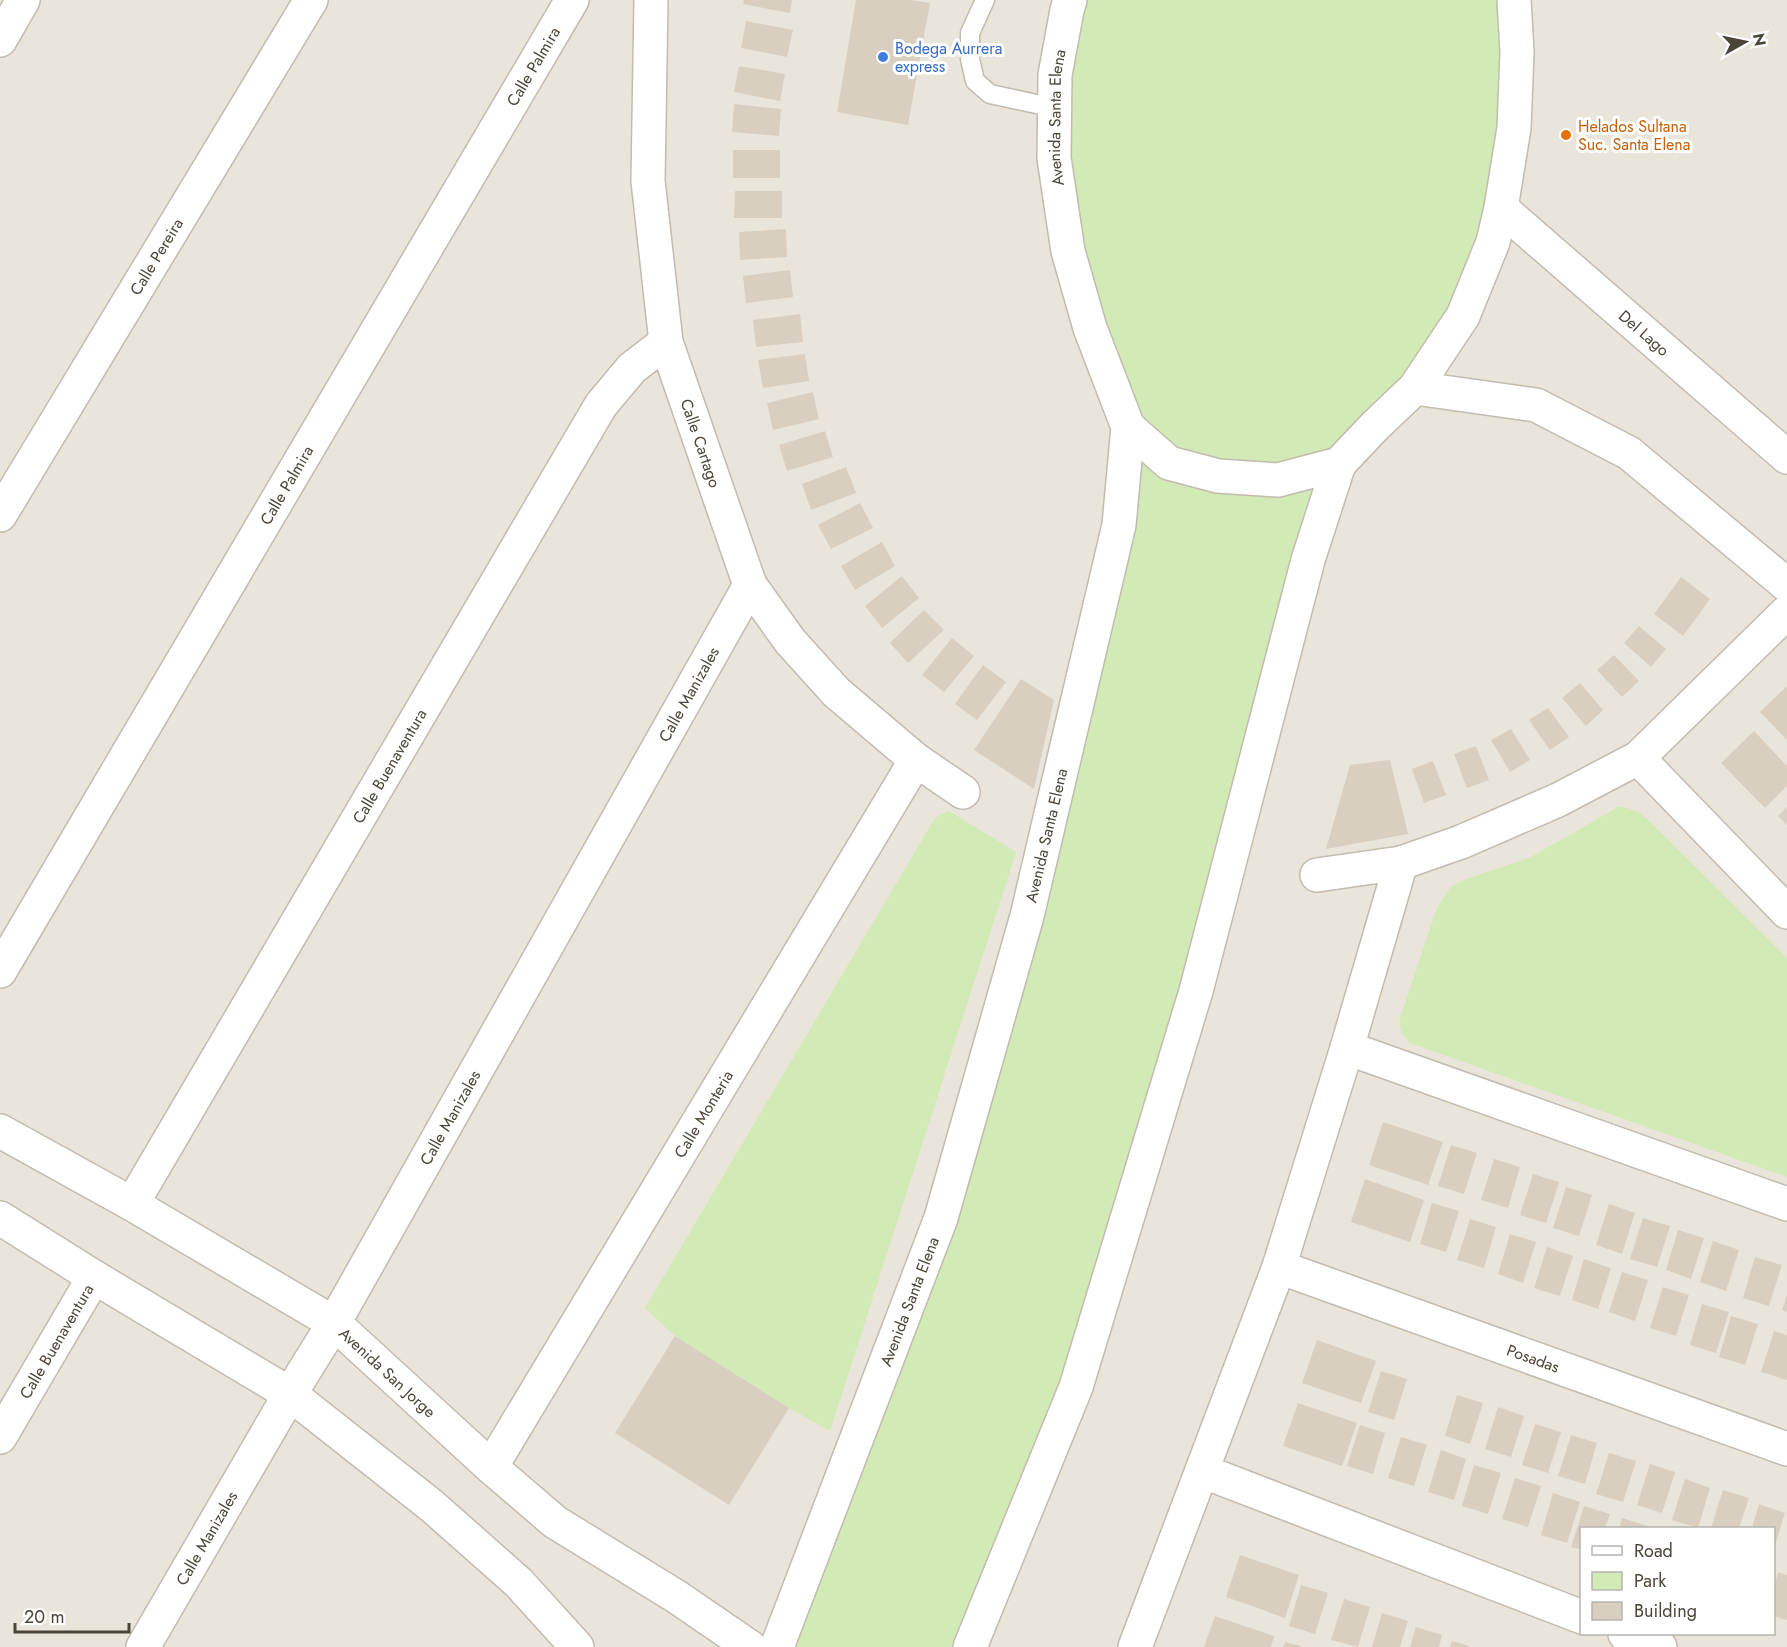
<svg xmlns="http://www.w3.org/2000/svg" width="1787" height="1647" viewBox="0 0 1787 1647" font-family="Jost,sans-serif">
	<rect width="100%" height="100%" fill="#f6f3ec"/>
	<!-- residential -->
	<path fill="#eae5da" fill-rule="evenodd" d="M0,0h1787v1647h-1787zM1582,1528h192v106h-192z"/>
	<!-- green -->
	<g fill="#d2eab5">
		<path d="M1070,0h444l-35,276 -140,188 -143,527 -226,656h-193l164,-429 187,-791 -60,-175z"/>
		<path d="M1618,807c12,0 20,4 29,12l140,139v219l-377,-134c-8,-8 -11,-13 -10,-24l37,-111 13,-20 10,-7 71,-24z"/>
		<path d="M949,811l67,41 -186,579 -41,-23 -114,-72 -30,-28 290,-490z"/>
	</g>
	<!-- building -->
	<g fill="#d8cfc1">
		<path d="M744,0h48l-2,13 -47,-9z"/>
		<path d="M856,0h55l19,3 -22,122 -71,-13z"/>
		<path d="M746,21l47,9 -6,27 -46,-9z"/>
		<path d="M739,66l46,8 -5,27 -46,-9z"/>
		<path d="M734,104l47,5 -2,27 -47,-4z"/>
		<rect x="733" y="150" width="47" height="28"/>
		<path d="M735,191h47v27h-48z"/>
		<path d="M786,229l1,28 -47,3 -1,-28z"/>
		<path d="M790,270l3,27 -47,6 -3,-27z"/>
		<path d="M800,314l3,28 -47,5 -3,-27z"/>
		<path d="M805,354l4,27 -46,7 -5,-28z"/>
		<path d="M813,392l6,27 -46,11 -6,-27z"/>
		<path d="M825,431l8,26 -46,14 -8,-26z"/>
		<path d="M846,467l10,26 -45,17 -9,-26z"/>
		<path d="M860,503l13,25 -42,21 -13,-24z"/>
		<path d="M882,542l13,24 -40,24 -14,-24z"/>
		<path d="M902,576l17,22 -37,30 -17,-22z"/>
		<path d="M1681,577l29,22 -27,37 -29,-22z"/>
		<path d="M924,610l20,20 -36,33 -18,-20z"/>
		<path d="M1639,626l27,23 -15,18 -27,-24z"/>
		<path d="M952,638l22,18 -30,36 -22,-17z"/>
		<path d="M1614,655l25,26 -17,16 -25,-27z"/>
		<path d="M983,665l23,17 -29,38 -22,-16z"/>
		<path d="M1021,679l33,21 -20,89 -60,-39z"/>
		<path d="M1580,683l23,27 -17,16 -24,-28z"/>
		<path d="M1787,686v54l-27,-28z"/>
		<path d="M1548,708l21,29 -19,13 -21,-30z"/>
		<path d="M1511,729l19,31 -20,12 -19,-32z"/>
		<path d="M1754,731l33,35v20l-22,22 -44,-45z"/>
		<path d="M1476,746l13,34 -22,8 -13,-34z"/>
		<path d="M1390,760l18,74 -82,15 24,-84z"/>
		<path d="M1433,761l13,34 -22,8 -12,-34z"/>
		<path d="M1787,807v18l-9,-9z"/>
		<path d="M1383,1122l60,20 -15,43 -59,-20z"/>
		<path d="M1451,1145l26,8 -13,41 -26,-8z"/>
		<path d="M1494,1159l26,8 -12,41 -27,-8z"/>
		<path d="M1533,1174l26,8 -13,41 -26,-8z"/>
		<path d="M1365,1179l59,21 -14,42 -59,-20z"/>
		<path d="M1566,1187l26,8 -13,41 -26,-8z"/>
		<path d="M1432,1203l27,8 -13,41 -26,-8z"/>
		<path d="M1609,1204l26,9 -13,41 -26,-9z"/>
		<path d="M1643,1218l27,8 -13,41 -27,-8z"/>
		<path d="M1470,1219l26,8 -12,41 -27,-8z"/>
		<path d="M1678,1230l26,8 -13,41 -25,-9z"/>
		<path d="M1510,1234l26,8 -13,41 -25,-9z"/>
		<path d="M1713,1241l26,9 -13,41 -26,-9z"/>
		<path d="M1547,1247l26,9 -13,40 -26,-8z"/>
		<path d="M1755,1257l27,8 -13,41 -26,-8z"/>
		<path d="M1584,1259l27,9 -13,41 -26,-9z"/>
		<path d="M1622,1272l26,8 -13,41 -26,-9z"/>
		<path d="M1663,1287l26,8 -13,41 -26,-8z"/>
		<path d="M1787,1295v17l-5,-2z"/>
		<path d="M1702,1304l27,8 -13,41 -26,-8z"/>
		<path d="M1731,1316l27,8 -13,41 -26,-8z"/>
		<path d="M1774,1331l13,4v45l-26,-8z"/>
		<path d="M675,1336l114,72 -60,97 -114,-72z"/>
		<path d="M1317,1340l59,21 -15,42 -59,-20z"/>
		<path d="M1381,1371l26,8 -13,41 -26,-8z"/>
		<path d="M1457,1395l26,8 -13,41 -25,-8z"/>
		<path d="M1298,1403l59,20 -15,43 -59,-20z"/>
		<path d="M1498,1407l26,9 -13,41 -26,-8z"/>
		<path d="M1535,1424l26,8 -13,41 -26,-8z"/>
		<path d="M1360,1425l25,8 -12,41 -26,-8z"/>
		<path d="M1571,1435l26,8 -12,41 -27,-8z"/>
		<path d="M1401,1437l26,8 -13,41 -26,-8z"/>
		<path d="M1441,1450l25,9 -12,41 -26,-8z"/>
		<path d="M1609,1453l27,8 -13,41 -27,-8z"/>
		<path d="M1650,1464l25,8 -13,41 -25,-8z"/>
		<path d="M1474,1465l27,8 -13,41 -26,-8z"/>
		<path d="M1515,1478l26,8 -13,41 -26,-8z"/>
		<path d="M1685,1479l25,9 -12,40 -26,-8z"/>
		<path d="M1723,1490l26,8 -10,30h-28z"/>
		<path d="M1553,1493l27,9 -13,41 -26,-8z"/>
		<path d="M1759,1504l26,9 -11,35v-20h-22z"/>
		<path d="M1584,1506l26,8 -5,14h-23v22l-11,-3z"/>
		<path d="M1622,1518l26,8v2h-29z"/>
		<path d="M1240,1555l59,20 -14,43 -59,-21z"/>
		<path d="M1778,1572l9,3v45l-13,-4v-28z"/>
		<path d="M1301,1585l27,8 -13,41 -26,-8z"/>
		<path d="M1344,1599l26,8 -12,40 -27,-7z"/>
		<path d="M1382,1613l26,8 -8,26h-28z"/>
		<path d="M1215,1616l59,20 -3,11h-67z"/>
		<path d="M1416,1627l26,8 -3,12h-29z"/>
		<path d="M1452,1641l17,5v1h-19z"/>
		<path d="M1285,1642l16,4v1h-18z"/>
	</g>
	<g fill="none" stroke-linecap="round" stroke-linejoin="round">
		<!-- service casing -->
		<g stroke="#c2bbae" stroke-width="21">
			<path id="service" d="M985,0l-15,33v26l5,22 15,13 65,14"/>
		</g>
		<!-- minor casing -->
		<g stroke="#c2bbae" stroke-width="36">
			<g id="minor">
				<path id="s1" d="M651,0l-3,181 18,161 84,243 40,56 46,51 80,68 47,32"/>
				<path d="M0,40l23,-40"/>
				<path id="s2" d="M1501,208l286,249"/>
				<path d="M1415,388l121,17 93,48 158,132"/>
				<path id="s3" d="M0,515l311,-515"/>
				<path d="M1638,758l149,154"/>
				<path d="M1317,875l84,-12 60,-21 97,-42 80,-42 149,-146"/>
				<path id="s4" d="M0,971l572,-971"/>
				<path d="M1347,1048l440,156"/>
				<path id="s5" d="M0,1131l132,73 202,119 157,144 64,55 122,75 73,50"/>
				<path id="s6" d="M132,1204l469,-799 31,-37 34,-26"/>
				<path d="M0,1218l94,59 196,117 142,112 87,77 58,64"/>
				<path id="s7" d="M1279,1267l508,182"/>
				<path id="s8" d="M0,1437l94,-160"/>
				<path id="s9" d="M491,1467l425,-707"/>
				<path d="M1202,1471l380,146"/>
				<path d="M1625,1634l35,13"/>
				<path id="s10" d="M143,1647l147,-253 44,-71 416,-738"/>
				<path d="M1135,1647l144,-380 68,-219 54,-185"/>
			</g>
		</g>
		<!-- tertiary casing -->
		<g stroke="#c2bbae" stroke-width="36">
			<g id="tertiary">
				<path d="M1128,427l41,36 49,13 60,4 61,-16 36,-38 40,-38 48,-72 30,-74 8,-34 13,-80 3,-76 -3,-52"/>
				<path id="s11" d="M777,1647l164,-429 86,-302 92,-391 9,-98 -38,-99 -22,-77 -14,-93 1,-83 12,-65 3,-10"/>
				<path d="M970,1647l106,-260 120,-396 112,-431 31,-96"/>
			</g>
		</g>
		<!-- service -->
		<use href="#service" stroke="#fff" stroke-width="18"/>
		<!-- minor -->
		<use href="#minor" stroke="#fff" stroke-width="33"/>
		<!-- tertiary -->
		<use href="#tertiary" stroke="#fff" stroke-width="33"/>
	</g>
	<!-- markers -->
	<circle fill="#3f7fe0" stroke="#fff" stroke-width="2" cx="883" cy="57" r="6"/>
	<circle fill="#e8710a" stroke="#fff" stroke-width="2" cx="1566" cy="135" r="6"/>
	<g text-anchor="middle" stroke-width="6" stroke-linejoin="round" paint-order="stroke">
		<!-- shop labels -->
		<g font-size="16" fill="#366cbe" stroke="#fff" text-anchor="start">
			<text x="895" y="54">Bodega Aurrera<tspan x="895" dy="18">express</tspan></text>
		</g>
		<!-- street labels -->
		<g font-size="16" fill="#4b4439" stroke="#fff">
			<text dy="6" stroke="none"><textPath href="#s4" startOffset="1050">Calle Palmira</textPath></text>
			<text dy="6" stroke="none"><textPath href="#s11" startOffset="1594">Avenida Santa Elena</textPath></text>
			<text dy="6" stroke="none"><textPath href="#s3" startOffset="302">Calle Pereira</textPath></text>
			<text dy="6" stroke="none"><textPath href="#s2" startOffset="190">Del Lago</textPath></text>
			<text dy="6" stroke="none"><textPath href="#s1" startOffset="450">Calle Cartago</textPath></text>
			<text dy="6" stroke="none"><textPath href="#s4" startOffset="564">Calle Palmira</textPath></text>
			<text dy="6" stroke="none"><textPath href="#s10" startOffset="1098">Calle Manizales</textPath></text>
			<text dy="6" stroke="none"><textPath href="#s6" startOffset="508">Calle Buenaventura</textPath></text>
			<text dy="6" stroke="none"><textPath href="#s11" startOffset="856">Avenida Santa Elena</textPath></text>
			<text dy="6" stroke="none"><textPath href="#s9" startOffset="412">Calle Monteria</textPath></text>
			<text dy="6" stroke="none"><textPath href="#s10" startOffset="612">Calle Manizales</textPath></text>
			<text dy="6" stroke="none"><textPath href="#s11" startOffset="370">Avenida Santa Elena</textPath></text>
			<text dy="6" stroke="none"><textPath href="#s8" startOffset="111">Calle Buenaventura</textPath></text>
			<text dy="6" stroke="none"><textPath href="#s7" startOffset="270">Posadas</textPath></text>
			<text dy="6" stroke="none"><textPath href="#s5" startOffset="458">Avenida San Jorge</textPath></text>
			<text dy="6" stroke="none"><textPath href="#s10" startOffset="126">Calle Manizales</textPath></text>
		</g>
		<!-- food labels -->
		<g font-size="16" fill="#c56008" stroke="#fff" text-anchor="start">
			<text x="1578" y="132">Helados Sultana<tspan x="1578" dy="18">Suc. Santa Elena</tspan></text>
		</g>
	</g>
	<!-- legend -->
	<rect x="1580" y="1527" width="195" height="108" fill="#ffffff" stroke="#b7b4b0" stroke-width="1.5"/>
	<rect x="1592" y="1546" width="30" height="9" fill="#ffffff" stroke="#b7b4b0" stroke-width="1.5"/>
	<text x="1634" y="1557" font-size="18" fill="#4b4439">Road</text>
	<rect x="1592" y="1572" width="30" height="18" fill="#d2eab5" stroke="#b7b4b0" stroke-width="1.5"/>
	<text x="1634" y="1587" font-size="18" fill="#4b4439">Park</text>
	<rect x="1592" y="1602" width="30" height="18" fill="#d8cfc1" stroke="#b7b4b0" stroke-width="1.5"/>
	<text x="1634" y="1617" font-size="18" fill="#4b4439">Building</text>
	<!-- north arrow -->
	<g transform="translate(1745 42) rotate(81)" stroke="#ffffff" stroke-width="4.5" paint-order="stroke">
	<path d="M0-4.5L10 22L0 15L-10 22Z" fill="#4b4439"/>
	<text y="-9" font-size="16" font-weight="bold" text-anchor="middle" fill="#4b4439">N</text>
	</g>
	<!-- scale -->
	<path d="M15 1623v9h114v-9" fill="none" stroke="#4b4439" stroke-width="3"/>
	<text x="24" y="1623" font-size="18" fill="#4b4439" stroke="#ffffff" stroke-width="4.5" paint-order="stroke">20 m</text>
</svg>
